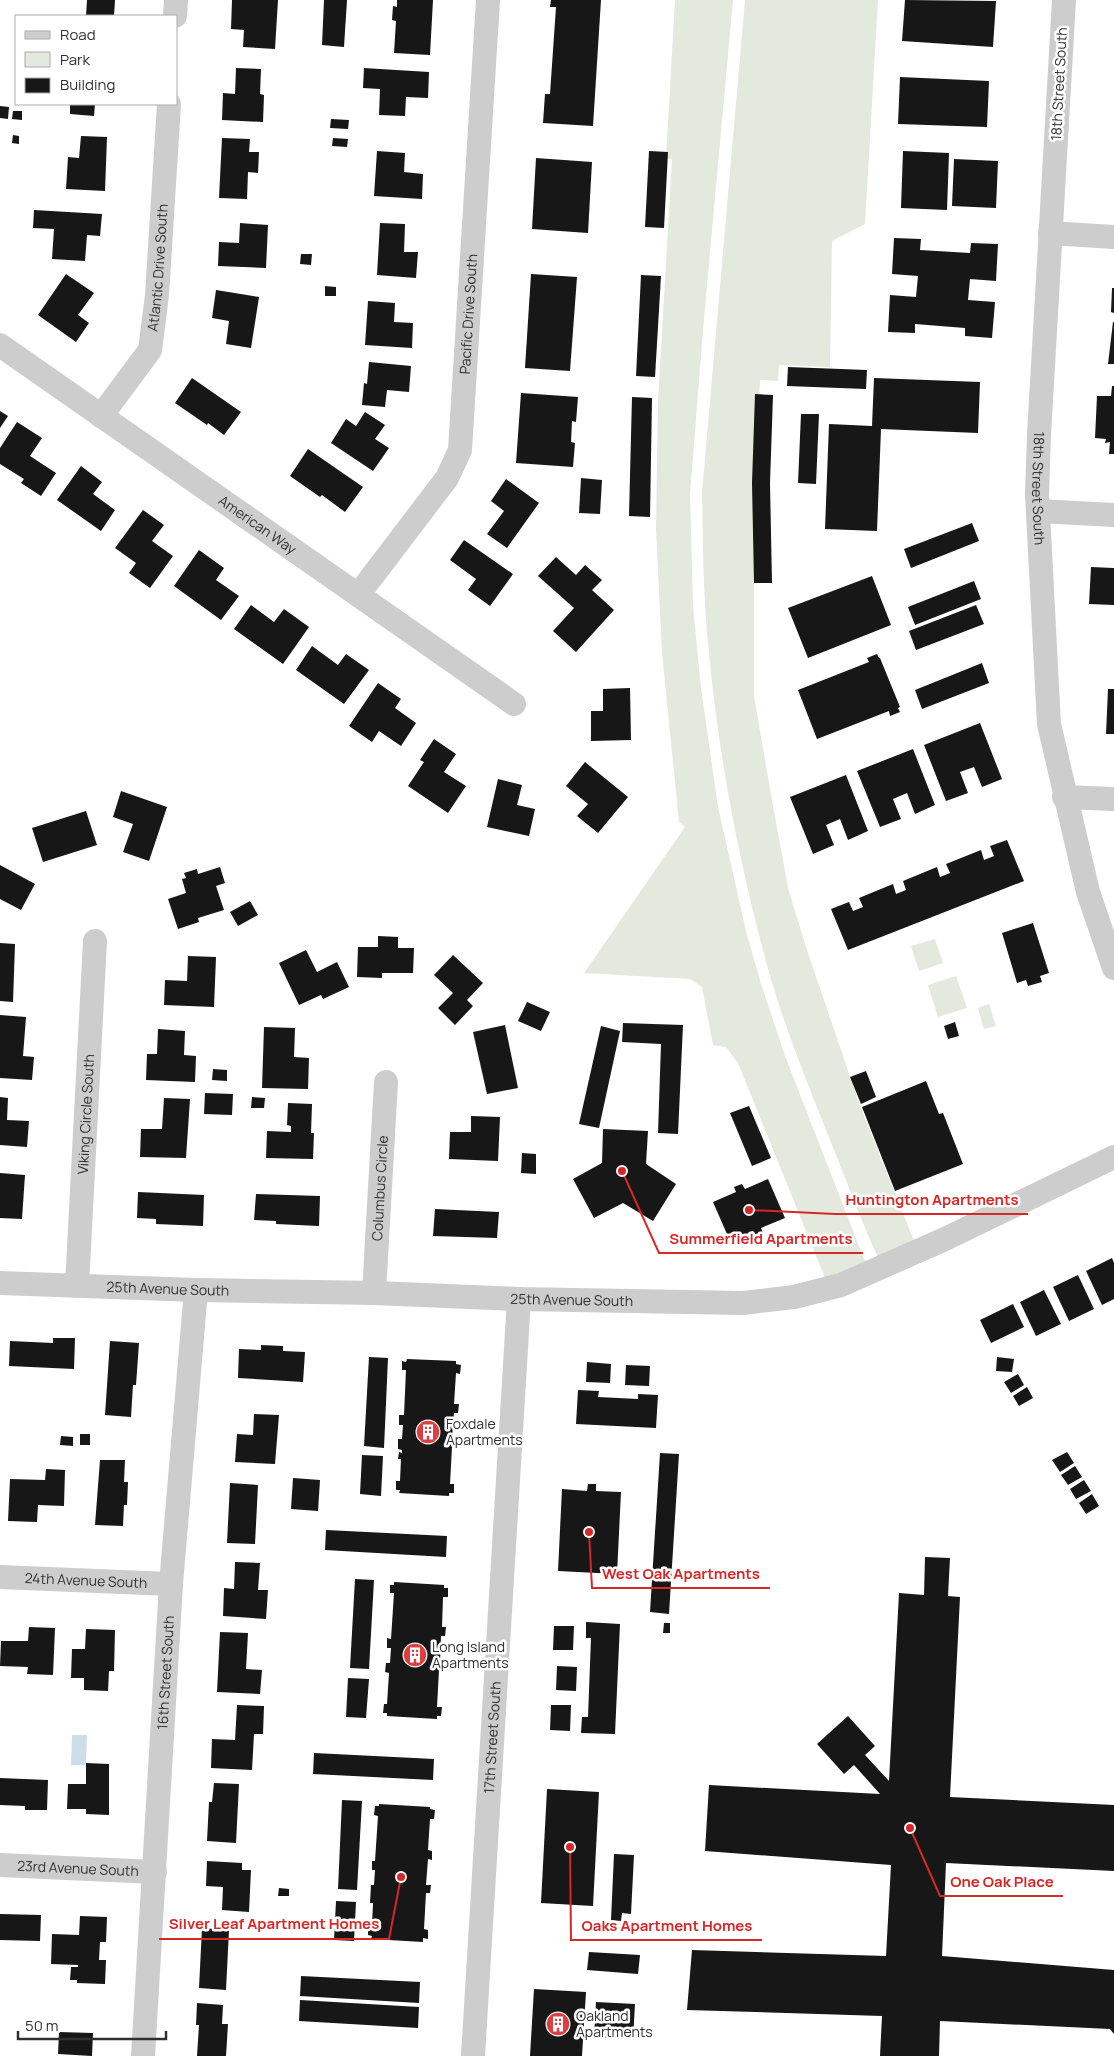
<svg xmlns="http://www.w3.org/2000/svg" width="1114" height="2056" viewBox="0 0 1114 2056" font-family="Manrope,sans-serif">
	<rect width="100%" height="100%" fill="#fff"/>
	<!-- green -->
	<g fill="#e3e9dd">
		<path d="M675,0h58l-29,318 -14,176 3,112 8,82 17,119 28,124 15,53 24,72 81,208 -41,14 -87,-215 -12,-16 -13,-2 -11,-58 -12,-8 -106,-6 101,-146 -6,-5 -17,-169 -6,-124 2,-127 14,-243 -6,-1z"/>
		<path d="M745,0h133l-13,224 -33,17 -2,126 -51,-2 -1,16 -18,-1 -6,106v210l16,93 18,99 17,56 55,162 54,135 -36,16c-18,-38 -32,-78 -48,-117 -21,-53 -43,-106 -59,-161 -32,-113 -54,-229 -64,-347 -4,-46 -4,-93 -5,-139z"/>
		<path d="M935,939l8,24 -24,8 -8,-25z"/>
		<path d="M956,976l11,32 -29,9 -10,-32z"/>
		<path d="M989,1004l7,22 -12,3 -6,-21z"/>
	</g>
	<!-- water -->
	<path fill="#cdddea" d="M72,1735h15l-1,30h-15z"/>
	<!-- building -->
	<g fill="#171717">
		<path d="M87,0h28l-1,16h-28z"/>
		<path d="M232,0h46l-3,49 -32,-2 1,-17 -13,-1z"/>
		<path d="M324,0h23l-3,47 -22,-2z"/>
		<path d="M397,0h36l-3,55 -36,-2 2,-32 -4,-1 1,-14 4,1z"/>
		<path d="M551,0h50l-8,126 -50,-3 2,-29h5l6,-87h-6z"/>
		<path d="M905,0l91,1 -3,46 -91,-6z"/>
		<path d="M236,68l25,1 -1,25 4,1 -1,27 -41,-2 1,-27 12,1z"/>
		<path d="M364,68l65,4 -1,26 -22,-1 -1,19 -26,-1 1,-26 -17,-1z"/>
		<path d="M900,77l89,4 -2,46 -89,-3z"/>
		<path d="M70,104h25l-1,12 -24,-2z"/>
		<path d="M0,106l9,1 -1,12 -8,-1z"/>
		<path d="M13,111h9v9l-10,-1z"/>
		<path d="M331,119l18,1 -1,9 -18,-1z"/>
		<path d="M13,135l6,1v8l-7,-1z"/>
		<path d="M81,136l26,1 -2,54 -39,-2 2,-32 11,1z"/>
		<path d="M222,138l28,1 -1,13h10l-1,21 -10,-1 -1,27 -28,-1z"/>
		<path d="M333,138l15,1 -1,8 -15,-1z"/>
		<path d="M377,151l28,2 -1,19 19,2 -1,25 -48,-3z"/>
		<path d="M649,151l19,1 -4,76 -19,-1z"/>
		<path d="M903,151l46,2 -2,57 -46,-2z"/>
		<path d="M536,158l56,4 -4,71 -56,-4z"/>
		<path d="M954,159l44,2 -2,47 -44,-2z"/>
		<path d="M34,210l68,4 -2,22 -13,-1 -2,26 -33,-2 2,-30 -21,-1z"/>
		<path d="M240,223l28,2 -2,43 -48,-2 1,-24 20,1z"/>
		<path d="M380,223l25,1 -1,28h14l-2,26 -39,-3z"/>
		<path d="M894,238l27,1 -1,11 50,3 1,-10 27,1 -2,37 -26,-2 -2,21 27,2 -3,36 -27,-2v-8l-50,-4v9l-27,-1 2,-37 26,2 2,-21 -26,-2z"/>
		<path d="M301,254h11l-1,11 -11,-1z"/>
		<path d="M66,274l28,19 -16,22 11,8 -13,19 -38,-27z"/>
		<path d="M531,274l46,3 -7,94 -45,-3z"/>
		<path d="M641,275l20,1 -6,101 -19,-1z"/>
		<path d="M325,286l11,1v9h-11z"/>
		<path d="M1112,288h2v25l-3,-1z"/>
		<path d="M216,290l43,7 -8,51 -25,-4 3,-23 -17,-3z"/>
		<path d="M368,301l27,2 -1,19 19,1 -1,25 -47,-3z"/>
		<path d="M1113,322h1v42h-6z"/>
		<path d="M369,362l42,4 -2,26 -22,-2 -2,17 -23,-2 2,-22 3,1z"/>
		<path d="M788,367l79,3 -1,19 -79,-3z"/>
		<path d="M192,378l49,34 -17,23 -16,-12 -1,2 -32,-22z"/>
		<path d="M874,378l106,4 -2,51 -97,-4 -4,102 -52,-2 4,-105 43,2z"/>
		<path d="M1112,386h2v68h-5l1,-12 -5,1 1,-4 -11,-1 2,-42h14z"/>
		<path d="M521,393l57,4 -2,25 -4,-1 -1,21 4,1 -2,24 -57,-4z"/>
		<path d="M755,394l18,1 -3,88 2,100h-18l-2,-100z"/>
		<path d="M632,397l20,1 -2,119 -21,-1z"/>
		<path d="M0,411l8,5 -8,12z"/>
		<path d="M365,412l20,13 -10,14 14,9 -16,23 -42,-28 15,-24 10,7z"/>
		<path d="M801,414h18l-3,70 -18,-1z"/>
		<path d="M17,422l25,16 -12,18 26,17 -15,23 -20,-13 3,-4 -24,-15v-16z"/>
		<path d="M308,449l55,38 -18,25 -23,-17 -2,2 -30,-21z"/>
		<path d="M81,466l21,16 -9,12 22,16 -14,21 -44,-31z"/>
		<path d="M581,478l21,2 -2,34 -21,-1z"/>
		<path d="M506,479l33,24 -32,45 -20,-14 17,-23 -13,-10z"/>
		<path d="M143,510l21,15 -12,16 21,15 -23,32 -21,-15 7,-10 -21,-15z"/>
		<path d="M972,523l7,18 -68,27 -7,-19z"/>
		<path d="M464,540l49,34 -23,32 -22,-16 8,-11 -26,-19z"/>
		<path d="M199,550l25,18 -8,12 23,16 -18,24 -47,-34z"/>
		<path d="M556,557l20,18 9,-10 17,15 -10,10 22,20 -38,42 -23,-21 21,-23 -36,-32z"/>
		<path d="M1091,567l23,1v37l-25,-1z"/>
		<path d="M872,576l19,49 -83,33 -20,-50z"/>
		<path d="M974,581l7,18 -66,26 -7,-18z"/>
		<path d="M251,605l23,17 10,-13 25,18 -26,37 -49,-35z"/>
		<path d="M976,605l8,19 -68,26 -7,-19z"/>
		<path d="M312,646l26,19 8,-11 23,16 -25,34 -48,-34z"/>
		<path d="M877,654l2,4h1l20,49 -2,1 2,4 -10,4 -1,-5 -72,28 -19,-49 71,-28 -2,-4z"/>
		<path d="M982,663l7,20 -67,26 -7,-19z"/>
		<path d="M378,683l23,16 -6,9 21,15 -15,23 -22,-15 -7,11 -23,-16z"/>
		<path d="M630,688l1,52 -40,1v-30h12v-22z"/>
		<path d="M1108,689h6v45h-8z"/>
		<path d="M980,723l22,56 -20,8 -8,-20 -14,5 8,21 -22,8 -22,-56z"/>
		<path d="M434,739l22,15 -12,18 22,14 -18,27 -40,-27 16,-24 -4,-2z"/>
		<path d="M913,749l22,56 -20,9 -8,-21 -14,6 8,20 -21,8 -23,-56z"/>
		<path d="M585,762l43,35 -30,36 -21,-17 11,-12 -22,-18z"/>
		<path d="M846,775l22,56 -20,9 -8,-21 -14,6 8,20 -21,9 -23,-57z"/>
		<path d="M498,779l24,6 -5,20 18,4 -6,27 -42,-9z"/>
		<path d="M121,791l46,16 -18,54 -26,-9 10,-28 -20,-7z"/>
		<path d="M86,811l11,34 -54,17 -11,-34z"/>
		<path d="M1007,840l17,41 -176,69 -17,-41 18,-7 4,9 10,-4 -4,-9 34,-14 3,10 10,-4 -3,-9 34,-14 3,10 10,-4 -4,-9 35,-14 3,10 10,-4 -4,-10z"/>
		<path d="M0,865l35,19 -14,26 -21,-11z"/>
		<path d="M220,867l5,16 -9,3 8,24 -26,8 1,4 -21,7 -10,-30 18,-6 -4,-14 4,-1 -2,-5 13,-4 1,5z"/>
		<path d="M250,901l8,14 -20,11 -8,-14z"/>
		<path d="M1033,923l16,50 -9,3 2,6 -14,4 -2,-6 -9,3 -15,-50z"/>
		<path d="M378,936l20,1v11h16l-1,25h-31v5l-25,-1 1,-30h20z"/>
		<path d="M0,943l15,1 -2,58 -13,-1z"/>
		<path d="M306,950l11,22 20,-10 12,25 -26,12 -2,-4 -22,10 -20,-42z"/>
		<path d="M453,955l30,28 -16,17 6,6 -18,19 -17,-17 15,-15 -19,-18z"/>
		<path d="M188,956l28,1 -2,50 -50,-2 1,-25 22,1z"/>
		<path d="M527,1002l23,10 -9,19 -23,-10z"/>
		<path d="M0,1015l26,2 -3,39 11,1 -2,23 -32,-2z"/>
		<path d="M955,1022l4,14 -11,3 -4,-13z"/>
		<path d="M623,1023l60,2 -5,109 -20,-1 3,-89 -39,-2z"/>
		<path d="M505,1025l13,63 -31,6 -14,-62z"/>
		<path d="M601,1026l19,5 -21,97 -20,-4z"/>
		<path d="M264,1027l31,1 -1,29 15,1 -1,31 -46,-1z"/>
		<path d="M158,1029l27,2 -1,24 12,1 -1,26 -49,-2 1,-26h10z"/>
		<path d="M213,1069l14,1v11l-15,-1z"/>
		<path d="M866,1071l10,26 -15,7 -11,-27z"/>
		<path d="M926,1081l13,33 4,-1 20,51 -68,27 -33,-84z"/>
		<path d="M205,1093l28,1 -1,21 -28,-1z"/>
		<path d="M0,1097l8,1 -1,22 22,1 -2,26 -27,-2z"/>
		<path d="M252,1097l13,1 -1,10h-13z"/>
		<path d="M164,1098l26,1 -4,59 -46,-1 1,-28h21z"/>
		<path d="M288,1103l24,1 -1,29h3l-1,26 -47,-1 1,-27 24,1v-6l-4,-1z"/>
		<path d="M749,1106l22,52 -19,8 -22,-53z"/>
		<path d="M471,1116l29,1 -2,44 -49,-2 1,-27h21z"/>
		<path d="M603,1129l45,2 -2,33 30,20 -23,37 -30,-18 -29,15 -21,-39 29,-16z"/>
		<path d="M522,1153l14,1v20l-15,-1z"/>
		<path d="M0,1173l25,2 -3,44 -22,-1z"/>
		<path d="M768,1179l17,39 -24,10 2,5 -8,3 -2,-5 -23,10 -17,-39 23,-10 -2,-5 8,-3 3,5z"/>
		<path d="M138,1192l66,3 -1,31 -47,-2v-5l-19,-1z"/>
		<path d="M256,1194l64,2 -1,30 -43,-2v-3l-22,-1z"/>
		<path d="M435,1209l64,3 -2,26 -64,-2z"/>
		<path d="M1112,1258l2,5v36l-12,6 -16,-34z"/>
		<path d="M1078,1275l16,34 -25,12 -16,-34z"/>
		<path d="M1044,1290l17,34 -25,12 -16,-34z"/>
		<path d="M1013,1304l11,23 -33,16 -11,-23z"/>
		<path d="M53,1338h22l-1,31 -65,-3 1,-25 43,2z"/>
		<path d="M110,1341l29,2 -3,42h-3l-2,32 -26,-2z"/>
		<path d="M261,1345l22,1v5l22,1 -2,30 -65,-4 1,-29 22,1z"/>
		<path d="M369,1357l19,1 -4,90 -20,-2z"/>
		<path d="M997,1357l17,2 -2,13 -16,-1z"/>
		<path d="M407,1359l49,2v3l5,1 -1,9 -4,-1 -2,31h5l-1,9h-4l-2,25h4v9h-4l-2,37h4v9h-5v3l-50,-3 1,-3h-4v-9h4l1,-22h-3l1,-7 3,1v-3l-4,-1v-10h4l1,-14h-4v-10h5l2,-45h-4v-9l4,1z"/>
		<path d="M587,1362l24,2 -1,19 -24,-1z"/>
		<path d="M626,1365l24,1 -1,20 -24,-1z"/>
		<path d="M1018,1374l6,11 -13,8 -7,-11z"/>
		<path d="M1027,1387l6,11 -14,8 -6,-10z"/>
		<path d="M578,1390l21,1 -1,6 40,2v-5l20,1 -2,33 -80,-4z"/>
		<path d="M254,1414l25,1 -4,49 -40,-2 2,-28 16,1z"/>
		<rect x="80" y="1434" width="10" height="11"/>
		<path d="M61,1436l12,1v9l-13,-1z"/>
		<path d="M1067,1452l7,11 -14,9 -8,-12z"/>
		<path d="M660,1453l19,1 -10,160 -19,-2z"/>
		<path d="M362,1455l21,1 -2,40 -21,-2z"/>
		<path d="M100,1460h25l-1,22h4l-1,23h-3l-1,21 -28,-1z"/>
		<path d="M1075,1466l7,11 -14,8 -7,-10z"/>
		<path d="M46,1469l19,1 -1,36 -26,-1 -1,17 -29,-1 2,-42 35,1z"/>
		<path d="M293,1478l27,2 -2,31 -27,-2z"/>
		<path d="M1084,1480l7,11 -15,8 -6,-10z"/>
		<path d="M230,1483l28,2 -3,59 -28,-1z"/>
		<path d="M588,1484h8v7l25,1 -4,82 -59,-3 4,-82 25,2z"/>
		<path d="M1092,1494l7,12 -13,8 -7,-11z"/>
		<path d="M326,1530l121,6 -1,21 -121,-7z"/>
		<path d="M925,1557l25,1 -2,38 12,1 -10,200 164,8v66l-168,-8 -4,93 172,14v64l-4,-5 -170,-8 -1,35h-59l2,-40 -195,-6 5,-60 194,6 5,-91 -186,-14 4,-66 171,9 -26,-29 -10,9 -27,-30 31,-28 27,30 -10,9 24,26 10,-188 25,2z"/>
		<path d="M235,1562l25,1 -2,27h10l-2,29 -43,-3 1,-28 10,1z"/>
		<path d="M355,1579l19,1 -5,89 -19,-1z"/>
		<path d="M394,1582l50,3v3h4v9h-5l-1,30h4l-1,9h-4l-1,26h4v8h-5l-2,37h5l-1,9h-4v3l-50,-3v-3h-4l1,-9h3l2,-31 -4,-1 1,-9h4l1,-15h-4v-10l4,1 3,-46h-4v-8h4z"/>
		<path d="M586,1622l34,2 -5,110 -34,-1 1,-16h6l3,-79h-5z"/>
		<path d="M664,1623h6v10h-7z"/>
		<path d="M554,1626h20l-1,24h-20z"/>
		<path d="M29,1627l26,1 -2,47 -26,-1 1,-7 -28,-1 1,-25h27z"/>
		<path d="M86,1629l29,1 -1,41h-5l-1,20 -24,-1v-12h-13l1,-29h13z"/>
		<path d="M220,1632l28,1 -2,36 16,1 -2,24 -43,-2z"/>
		<path d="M557,1666l20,1 -1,24 -20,-1z"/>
		<path d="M348,1678l21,1 -3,39 -20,-1z"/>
		<path d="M237,1705l27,1 -1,28h-9l-2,36 -41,-2 1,-29 23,1z"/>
		<path d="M551,1705h20l-1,26 -20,-1z"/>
		<path d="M314,1753l120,6 -1,21 -120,-6z"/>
		<path d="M86,1763l23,1v51l-23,-1v-5h-19l1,-25h18z"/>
		<path d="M0,1778l48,2 -1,30h-22v-4l-25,-1z"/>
		<path d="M214,1783l25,1 -3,59 -29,-2 2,-39h3z"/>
		<path d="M547,1789l52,3 -6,114 -52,-3z"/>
		<path d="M342,1800l20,1 -5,89 -19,-1z"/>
		<path d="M379,1804l51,3v2l5,1 -1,9h-4l-2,31 4,1v9l-4,-1 -2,26h5l-1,8h-4l-2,36 4,1v9l-5,-1v4l-52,-3 1,-3 -4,-1v-10h4l1,-22h-3l1,-18h3l1,-15h-3v-9h3l3,-45 -4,-1 1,-9h4z"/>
		<path d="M614,1854l20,1 -3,59 -9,-1 -1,8 -10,-1z"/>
		<path d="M207,1861l35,2v7h9l-2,42 -27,-2 1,-23 -17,-1z"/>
		<path d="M279,1888l10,1v7h-11z"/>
		<path d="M336,1901l20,1 -2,39 -20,-1z"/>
		<path d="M0,1914l41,1 -1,26 -40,-1z"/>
		<path d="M80,1916l27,1 -1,25h-6l-1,18h7l-1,24 -28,-1v-3h-7l1,-13h7v-2l-27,-1 1,-30 27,1z"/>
		<path d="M202,1928l27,2 -3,60 -27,-2z"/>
		<path d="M589,1952l51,3 -2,19 -51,-4z"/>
		<path d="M301,1976l119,6 -1,21 -119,-7z"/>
		<path d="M534,1989l52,3 -4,64h-52z"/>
		<path d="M300,2000l119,7 -1,21 -119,-7z"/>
		<path d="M596,2002l39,2 -2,35 -39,-2z"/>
		<path d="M197,2003l26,2 -1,19h6l-2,32h-29l2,-31h-3z"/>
		<path d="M59,2032l34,1 -1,23 -34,-2z"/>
	</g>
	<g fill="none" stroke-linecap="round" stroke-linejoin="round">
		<!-- minor -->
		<g stroke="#cdcdcd" stroke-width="24">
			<path id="s1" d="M1064,0l-25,435 -2,59 12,230 39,168 26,76"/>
			<path d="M175,16l1,-16"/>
			<path d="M1050,233l64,4"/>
			<path id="s2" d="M0,345l514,359"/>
			<path id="s3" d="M101,416l49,-66 7,-55 12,-191"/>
			<path d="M1039,511l75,4"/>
			<path id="s4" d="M358,595l89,-117 13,-28 28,-450"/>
			<path d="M1064,797l50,2"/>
			<path id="s5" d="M0,1283l196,7 178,3 145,6 224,4 51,-6 47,-12 104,-46 169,-82"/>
			<path id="s6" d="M77,1286l18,-345"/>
			<path id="s7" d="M374,1293l12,-211"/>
			<path id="s8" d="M0,1577l171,7"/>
			<path id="s9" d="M0,1865l155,7"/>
			<path id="s10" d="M143,2056l28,-472 25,-294"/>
			<path id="s11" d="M473,2056l46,-757"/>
		</g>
	</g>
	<!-- icons -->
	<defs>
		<g id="building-disc" transform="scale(1.25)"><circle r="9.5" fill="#da4041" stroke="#fff"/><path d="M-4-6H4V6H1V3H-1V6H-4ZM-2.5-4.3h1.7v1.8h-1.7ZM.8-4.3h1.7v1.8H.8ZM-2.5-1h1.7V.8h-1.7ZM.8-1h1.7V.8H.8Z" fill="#fff"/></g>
	</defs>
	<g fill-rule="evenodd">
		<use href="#building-disc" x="428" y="1432"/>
		<use href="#building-disc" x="415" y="1655"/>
		<use href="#building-disc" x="558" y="2024"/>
	</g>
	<g text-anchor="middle" stroke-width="5" stroke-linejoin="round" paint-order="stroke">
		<!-- street labels -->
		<g font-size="14" fill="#303030" stroke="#fff">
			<text transform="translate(1059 84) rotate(-87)" y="5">18th Street South</text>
			<text dy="5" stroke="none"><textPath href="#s3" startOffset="165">Atlantic Drive South</textPath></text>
			<text dy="5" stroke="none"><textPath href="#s4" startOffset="314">Pacific Drive South</textPath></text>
			<text dy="5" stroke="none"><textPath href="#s1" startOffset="489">18th Street South</textPath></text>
			<text dy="5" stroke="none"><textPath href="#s2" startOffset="314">American Way</textPath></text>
			<text dy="5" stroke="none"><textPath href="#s6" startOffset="172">Viking Circle South</textPath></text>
			<text dy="5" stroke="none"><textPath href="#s7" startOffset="105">Columbus Circle</textPath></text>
			<text dy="5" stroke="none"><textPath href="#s5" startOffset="168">25th Avenue South</textPath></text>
			<text dy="5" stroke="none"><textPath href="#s5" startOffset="572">25th Avenue South</textPath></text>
			<text dy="5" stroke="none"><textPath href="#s8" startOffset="86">24th Avenue South</textPath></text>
			<text dy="5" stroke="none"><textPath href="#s10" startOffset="384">16th Street South</textPath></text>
			<text dy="5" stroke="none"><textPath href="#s11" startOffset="319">17th Street South</textPath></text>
			<text dy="5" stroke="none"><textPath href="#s9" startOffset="78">23rd Avenue South</textPath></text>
		</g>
		<!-- poi labels -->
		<g font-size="14" fill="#303030" stroke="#fff" text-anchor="start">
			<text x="446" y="1429">Foxdale<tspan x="446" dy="16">Apartments</tspan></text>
			<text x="432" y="1652">Long Island<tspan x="432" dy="16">Apartments</tspan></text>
			<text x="576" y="2021">Oakland<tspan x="576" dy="16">Apartments</tspan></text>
		</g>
	</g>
	<!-- callouts -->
	<path fill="none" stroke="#d62828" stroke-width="2" d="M749 1210L835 1214H1028M622 1171L659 1253H863M589 1532L592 1588H770M910 1828L940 1896H1063M401 1877L389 1939H159M570 1847L571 1940H762"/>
	<g fill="#d62828" stroke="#fff" stroke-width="2">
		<circle cx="749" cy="1210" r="5"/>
		<circle cx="622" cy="1171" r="5"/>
		<circle cx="589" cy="1532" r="5"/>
		<circle cx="910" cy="1828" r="5"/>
		<circle cx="401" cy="1877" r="5"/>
		<circle cx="570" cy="1847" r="5"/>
	</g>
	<g font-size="15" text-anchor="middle" font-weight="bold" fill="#d62828" stroke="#fff" stroke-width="5" stroke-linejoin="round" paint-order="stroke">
		<text x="932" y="1205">Huntington Apartments</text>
		<text x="761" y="1244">Summerfield Apartments</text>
		<text x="681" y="1579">West Oak Apartments</text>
		<text x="1002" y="1887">One Oak Place</text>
		<text x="274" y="1929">Silver Leaf Apartment Homes</text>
		<text x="667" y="1931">Oaks Apartment Homes</text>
	</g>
	<!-- legend -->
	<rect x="15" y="15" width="162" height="90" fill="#ffffff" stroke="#acacac"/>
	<rect x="25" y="31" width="25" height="8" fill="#cdcdcd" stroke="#acacac"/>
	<text x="60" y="40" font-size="15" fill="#303030">Road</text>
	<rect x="25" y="52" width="25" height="15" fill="#e3e9dd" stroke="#acacac"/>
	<text x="60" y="65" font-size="15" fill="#303030">Park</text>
	<rect x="25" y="78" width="25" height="15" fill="#171717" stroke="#acacac"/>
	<text x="60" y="90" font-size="15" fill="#303030">Building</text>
	<!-- scale -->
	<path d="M18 2031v8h148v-8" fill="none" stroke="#303030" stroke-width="2.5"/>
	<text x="25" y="2031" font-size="15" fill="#303030" stroke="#ffffff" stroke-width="4" paint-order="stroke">50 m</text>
</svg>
